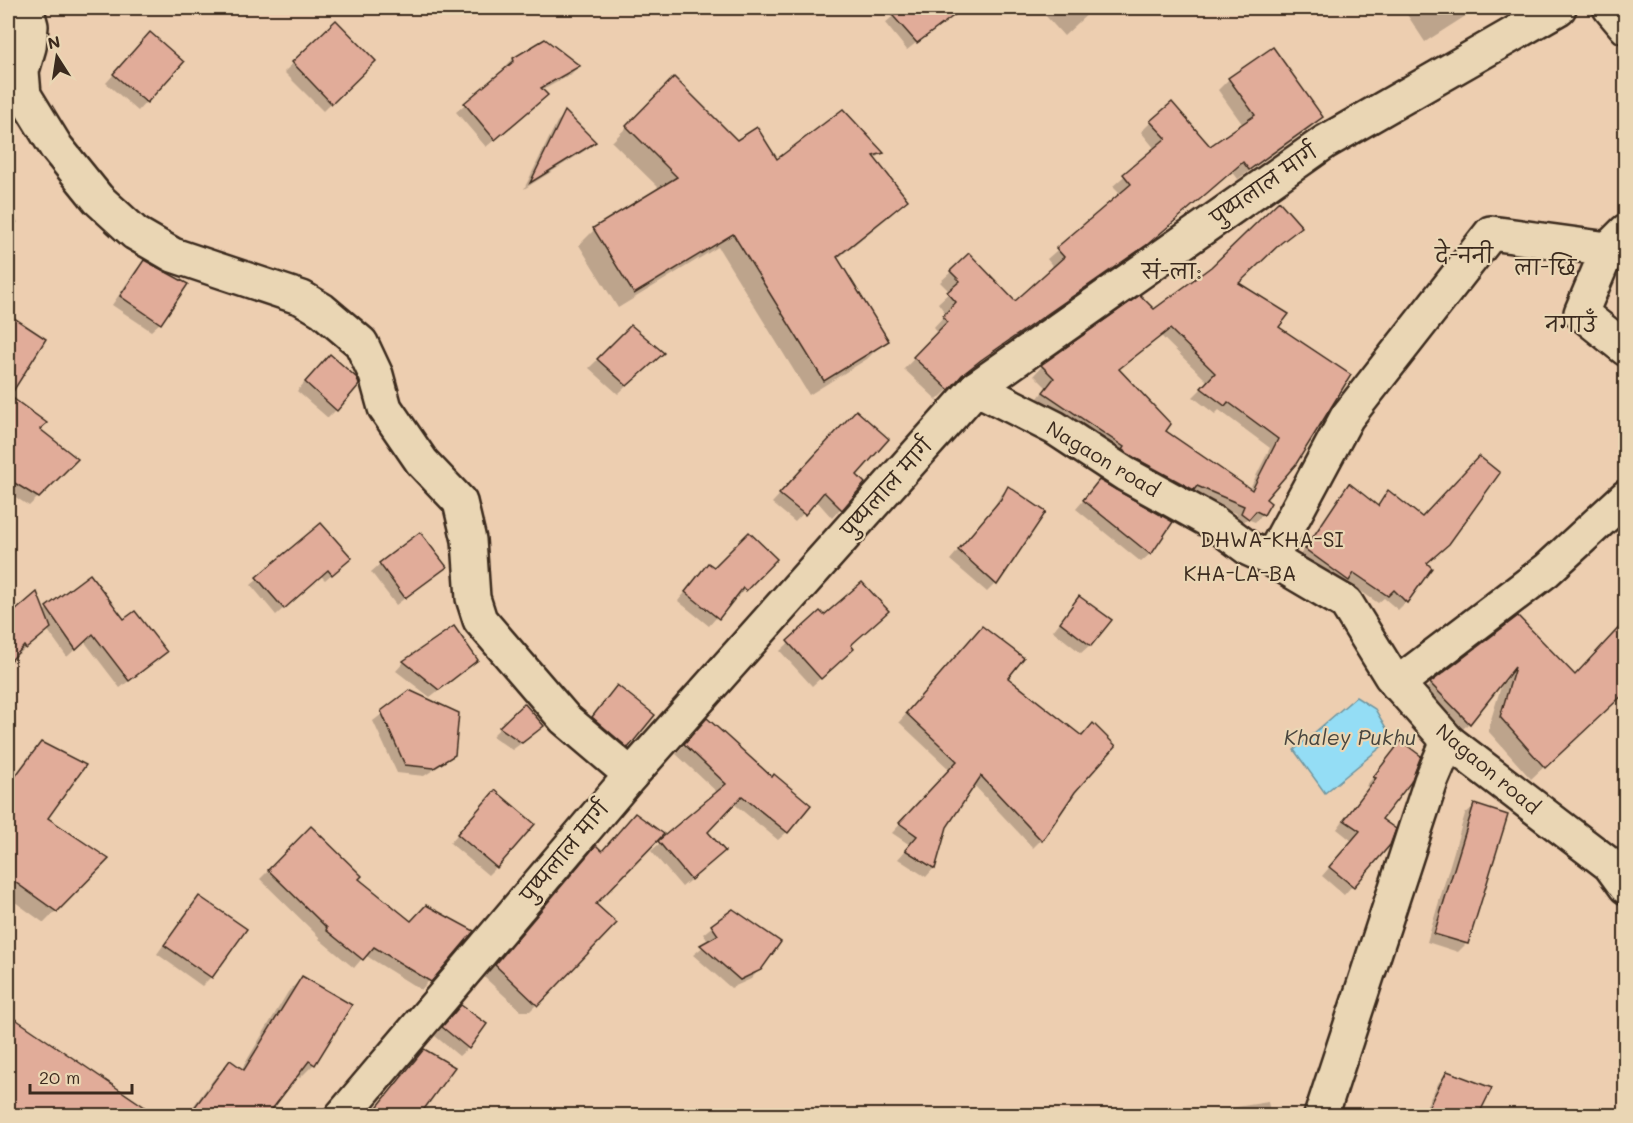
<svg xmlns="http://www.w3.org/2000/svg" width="1633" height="1123" viewBox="0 0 1633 1123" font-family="Mali,'Playpen Sans Deva',sans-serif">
	<rect width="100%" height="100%" fill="#edceb0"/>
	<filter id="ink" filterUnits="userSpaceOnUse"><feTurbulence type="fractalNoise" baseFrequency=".0167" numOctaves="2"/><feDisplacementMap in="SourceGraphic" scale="12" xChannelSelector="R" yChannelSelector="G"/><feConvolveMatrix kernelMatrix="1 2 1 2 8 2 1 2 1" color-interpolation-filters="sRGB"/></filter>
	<g filter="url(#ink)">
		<!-- water -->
		<path fill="#94ddf5" stroke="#70959f" stroke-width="1.5" d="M1356,697l19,12 17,29 -67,55 -31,-43z"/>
		<!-- shadow -->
		<g fill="#0003" fill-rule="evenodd">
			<path d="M903,8h37l10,8 -43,34 -22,-27z"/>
			<path d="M1049,8h45l-30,28 -19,-21z"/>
			<path d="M1407,8h71l-53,34 -21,-32z"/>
			<path d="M336,22l38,39 -51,50 -39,-39z"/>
			<path d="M142,43l40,19 -44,49 -32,-28z"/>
			<path d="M1272,49l49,68 -11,11 -72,51 -6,-8 -97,83 -167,117 -31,29 -33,-31 34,-35 -5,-6 13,-14 -8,-11 12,-11 -10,-10 11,-10 64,31 39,-35 -7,-9 74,-65 -8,-8 42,-37 -14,-17 10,-10 59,26 33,-23 -25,-35 11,-11z"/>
			<path d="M513,59l65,8 -8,8 -29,16 -3,12 -52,44 -30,-35 50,-43 -1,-2z"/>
			<path d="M674,79l63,63 39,19 106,-8 -8,7 32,40 -15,15 -54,44 46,84 -16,16 -58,36 -91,-148 -100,61 -39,-63 15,-15 66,-41 -48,-47z"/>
			<path d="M565,114l29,28 -8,8 -62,39 33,-67z"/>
			<path d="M8,135l6,6 -6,7z"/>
			<path d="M8,214l10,8 -10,11z"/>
			<path d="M1300,227l-29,24 -34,33 39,44 73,47 -86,125v14l-8,8 -8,-3 -8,7 -6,-4 4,-8 -49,-20 -152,-93 10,-14 -12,-12 8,-9 98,-69 14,14zM1161,336l47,46 -15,15 22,17 4,-4 51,38 -21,42 -86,-58 -45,-62z"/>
			<path d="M144,262l16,61 -9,8 -39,-26 24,-35z"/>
			<path d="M8,316l36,23 -32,46 -4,-3z"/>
			<path d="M631,327l22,34 -35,33 -29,-26z"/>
			<path d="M321,364l15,46 -8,8 -31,-27z"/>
			<path d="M9,396l29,34 38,30 -47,46 -21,-14z"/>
			<path d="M848,420l7,55 8,8 -31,35 -16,-18 -21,22 -23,-19z"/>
			<path d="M1100,481l50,73 -9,8 -65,-53z"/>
			<path d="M1350,485l27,21 12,-14 17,110 -8,8 -14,-12 -6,5 -32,-22 -6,7 -42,-30 43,-65z"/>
			<path d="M1008,488l36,25 -49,71 -8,8 -37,-32 43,-51 7,-13z"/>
			<path d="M321,525l22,39 -18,16 -4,-4 -45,39 -25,-30z"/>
			<path d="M775,559l-38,39 -2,-2 -26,30 -31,-25 30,-36 6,4z"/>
			<path d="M380,564l65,3 -49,38 -25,-33z"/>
			<path d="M90,576l34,45 41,31 -45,36 -36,-47 -17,16 -20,-28 -28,25 -3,-2 -8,10v-43l28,-25 7,18z"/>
			<path d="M1079,598l11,47 -9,8 -28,-22z"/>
			<path d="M820,613l29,33 -5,11 -32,29 -32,-35z"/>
			<path d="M1517,618l58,59 51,14 -95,88 -42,-47v-6l14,-46 -34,43 -12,12 -39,-39 13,-12z"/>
			<path d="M454,628l13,40 -37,29 -34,-26 8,-9z"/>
			<path d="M974,637l100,154 -33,49 -8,8 -59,-63 -28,41 -12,42 -8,9 -28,-18 7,-8 26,17v-3l-21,-20 -18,-12 58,-63 -51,-48z"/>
			<path d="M617,687l10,60 -8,8 -34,-29z"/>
			<path d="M410,692l43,62 -9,9 -20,13 -27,-3 -24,-52z"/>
			<path d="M524,705l10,29 -22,16 -20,-14z"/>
			<path d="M699,728l88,104 -9,8 -45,-37 -27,29 8,28 -32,27 -31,-36 67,-58 -42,-39z"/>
			<path d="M1401,743l-21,76 9,25 -45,51 -22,-19 30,-35 -15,-12 31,-42 -2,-1z"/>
			<path d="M41,744l5,74 61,41 -63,64 -36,-26v-112l21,-29z"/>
			<path d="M487,800l9,67 -8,8 -38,-32z"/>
			<path d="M1474,806l-7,137 -9,9 -31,-10 38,-128z"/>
			<path d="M311,828l46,51 53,44 62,8 -51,59 -56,-35 -11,13 -35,-29 1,-1 -60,-59z"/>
			<path d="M585,858l9,46 -52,95 -12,12h-9l-37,-34z"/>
			<path d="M199,898l12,79 -9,9 -45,-32 34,-48z"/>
			<path d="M733,910l27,59 -9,10 -20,9 -38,-33 16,-13 -6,-8z"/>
			<path d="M303,977l11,87 -14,14 -4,-2 -31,40h-79l30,-40 14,-14 11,8 47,-78z"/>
			<path d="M8,1015l147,101h-147z"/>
			<path d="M452,1015l16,33 -9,8 -24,-20z"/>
			<path d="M424,1051v55l11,10h-66z"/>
			<path d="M1447,1073l30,43h-56l18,-34z"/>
			<path d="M1268,1102l3,14h-70l4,-4z"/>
		</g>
		<!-- building -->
		<g fill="#e1ac99" stroke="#3b2a1e" stroke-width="1.5" fill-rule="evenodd">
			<path d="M886,8h78l-47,35z"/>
			<path d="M336,20l40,41 -44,43 -40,-42z"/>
			<path d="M150,32l34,30 -37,41 -34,-29z"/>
			<path d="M545,39l35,27 -39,22 7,7 -53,45 -31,-37 50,-42 -1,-3z"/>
			<path d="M1273,47l50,70 -74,53 -6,-8 -95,82 -167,116 -19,15 -13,15 -36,-33 34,-35 -4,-6 13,-14 -9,-10 13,-11 -10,-10 19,-18 46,48 49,-44 -8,-9 75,-64 -8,-10 43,-36 -16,-17 22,-19 38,44 45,-31 -27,-37z"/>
			<path d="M674,77l63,63 20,-13 20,32 66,-50 41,44 -11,3 35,44 -71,57 52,84 -65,40 -91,-147 -99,60 -41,-66 84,-51 -51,-51z"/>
			<path d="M565,111l31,31 -66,41z"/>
			<path d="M1279,201l23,26 -21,16 -42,40 50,31 -10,13 72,48 -55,89 -30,35 5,4 -7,12 -8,-4 -7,8 -8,-6 3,-7 -47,-20 -3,4 -59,-32 -13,-8 2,-3 -81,-55 11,-14 -13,-13 99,-70 14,14 57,-42zM1170,329l45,44 -14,15 24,18 3,-4 50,37 -26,51 -86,-59 5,-7 -52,-55z"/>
			<path d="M144,260l44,24 -27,40 -41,-28z"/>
			<path d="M8,314l38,25 -36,57 37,27 -7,6 38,30 -39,39 -31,-19z"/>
			<path d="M631,325l33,28 -37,33 -30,-27z"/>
			<path d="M330,354l27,24 2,7 -22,26 -32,-29z"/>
			<path d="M856,410l33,29 -32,36 8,8 -23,27 -18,-18 -19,23 -26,-21z"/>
			<path d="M1479,456l21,17 -51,71 -22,19 5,5 -25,35 -13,-13 -6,6 -34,-23 -5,8 -44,-32 44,-66 29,23 10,-16 34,27z"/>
			<path d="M1099,480l74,42 -22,33 -68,-55z"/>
			<path d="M1008,486l38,26 -49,73 -39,-35 43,-51z"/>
			<path d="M321,523l31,35 -20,17 -4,-5 -44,39 -28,-32z"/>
			<path d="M420,532l27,35 -42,31 -26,-35z"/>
			<path d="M749,532l28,27 -31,32 -3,-3 -24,31 -34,-27 23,-29 6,4z"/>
			<path d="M90,574l34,45 11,-8 32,41 -38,29 -36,-47 -17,16 -30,-43z"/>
			<path d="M862,582l27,29 -38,34 3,4 -33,30 -34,-38 33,-30 4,4z"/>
			<path d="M37,592l14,36 -25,21 -2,-3 -16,18v-47z"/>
			<path d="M1079,596l33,24 -21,26 -31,-24z"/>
			<path d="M1518,616l57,59 51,-55v72l-81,76 -45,-51 15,-50 -45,57 -40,-41z"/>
			<path d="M454,626l24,34 -39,30 -36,-29z"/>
			<path d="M982,626l42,32 -16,20 74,58 11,-13 23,23 -41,46 -33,49 -61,-65 -34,51 -12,42 -30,-19 12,-14 -18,-13 58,-62 -51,-48z"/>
			<path d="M617,685l38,30 -27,33 -36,-31z"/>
			<path d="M409,690l50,23 -4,42 -21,13 -29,-3 -24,-54z"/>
			<path d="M524,703l20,23 -22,17 -23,-16z"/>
			<path d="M707,718l65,59 2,-3 37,31 -23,28 -46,-37 -34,36 17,19 -34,29 -33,-39 68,-57 -42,-40z"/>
			<path d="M1401,741l20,15 -10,26 -29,37 14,10 -6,16 -36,42 -25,-20 31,-36 -16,-11 32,-42 -3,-1z"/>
			<path d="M41,742l45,23 -38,53 61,41 -52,53 -49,-35v-91z"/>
			<path d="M495,790l40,34 -38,44 -40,-34z"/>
			<path d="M1474,804l34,11 -40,129 -34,-10z"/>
			<path d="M635,813l29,21 -68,70 21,19 -79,83 -43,-41 101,-120 6,6z"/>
			<path d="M311,826l51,50 -3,3 52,42 15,-16 48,26 -43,51 -57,-35 -11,13 -37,-30 1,-2 -59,-58z"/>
			<path d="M199,896l48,33 -35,49 -48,-33z"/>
			<path d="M733,909l48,33 -20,28 -21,10 -40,-35 18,-10 -7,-10z"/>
			<path d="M302,976l50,29 -37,60 -6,-4 -42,55h-79l42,-56 14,10z"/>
			<path d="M461,1005l26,19 -18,25 -27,-22z"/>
			<path d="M8,1014l150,102h-150z"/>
			<path d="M424,1049l31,18 -36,49h-49z"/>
			<path d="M1447,1071l45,17 -14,28h-36l-14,-8z"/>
		</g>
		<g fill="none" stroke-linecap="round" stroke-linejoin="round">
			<!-- street casing -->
			<g stroke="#3b2a1e" stroke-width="38">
				<g id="street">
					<path d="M24,8l3,3 4,15 -2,21 -7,24 2,24 32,52 42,52 37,34 38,22 129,43 20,12 39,33 15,32 9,33 37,54 38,40 9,38 4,58 7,22 85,99 66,56"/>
					<path d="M1610,8l16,19"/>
					<path d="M1608,249l-27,64 45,36"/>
					<path d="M976,388l79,40 70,46 89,49 35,26 22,10 75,44 45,73 57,65 162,124 16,22"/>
					<path d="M1271,559l76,-142 144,-184 117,16 18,-18"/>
					<path d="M1397,684l150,-114 79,-73"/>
					<path d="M1321,1116l110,-335 17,-40"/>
				</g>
			</g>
			<!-- secondary casing -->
			<g stroke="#3b2a1e" stroke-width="38">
				<path id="secondary" d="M342,1116l289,-341 345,-387 349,-246 234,-134"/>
			</g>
			<!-- street -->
			<use href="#street" stroke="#ead6b4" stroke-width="33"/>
			<!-- secondary -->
			<use href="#secondary" stroke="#ead6b4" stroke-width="33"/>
		</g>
	</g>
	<g text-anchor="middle" stroke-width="4.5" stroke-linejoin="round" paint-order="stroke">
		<!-- street labels -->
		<g font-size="20" fill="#3b2a1e" stroke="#ead6b4">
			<text transform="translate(1264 185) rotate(-35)" y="7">पुष्पलाल मार्ग</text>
			<text transform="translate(1103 459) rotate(31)" y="7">Nagaon road</text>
			<text transform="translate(887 488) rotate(-48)" y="7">पुष्पलाल मार्ग</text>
			<text transform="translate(1488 769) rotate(40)" y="7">Nagaon road</text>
			<text transform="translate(565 852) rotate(-50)" y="7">पुष्पलाल मार्ग</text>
		</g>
		<!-- neighbourhood labels -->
		<g font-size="21" fill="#3b2a1e" stroke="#ead6b4">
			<text x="1464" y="263">दे-ननी</text>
			<text x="1545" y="275">ला-छि</text>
			<text x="1172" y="279">सं-ला:</text>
			<text x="1571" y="332">नगाउँ</text>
			<text x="1272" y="547">DHWA-KHA-SI</text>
			<text x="1240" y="581">KHA-LA-BA</text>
		</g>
		<!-- water labels -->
		<g font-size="21" font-style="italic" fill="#48453e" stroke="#ead6b4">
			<text x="1350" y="745">Khaley Pukhu</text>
		</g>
	</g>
	<!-- margin -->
	<rect width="1633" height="1123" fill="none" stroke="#ead6b4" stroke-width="30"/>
	<rect x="15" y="15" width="1603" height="1093" fill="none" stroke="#3b2a1e" stroke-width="2" filter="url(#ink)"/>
	<!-- north arrow -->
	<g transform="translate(57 57) rotate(348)" stroke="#ead6b4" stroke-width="4.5" paint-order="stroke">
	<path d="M0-4.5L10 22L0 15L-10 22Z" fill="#3b2a1e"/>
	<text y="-9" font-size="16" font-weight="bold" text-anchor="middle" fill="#3b2a1e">N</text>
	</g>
	<!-- scale -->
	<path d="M30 1084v9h102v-9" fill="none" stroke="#3b2a1e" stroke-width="3"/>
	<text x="39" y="1084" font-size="18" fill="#3b2a1e" stroke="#ead6b4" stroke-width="4.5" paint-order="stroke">20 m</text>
</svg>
